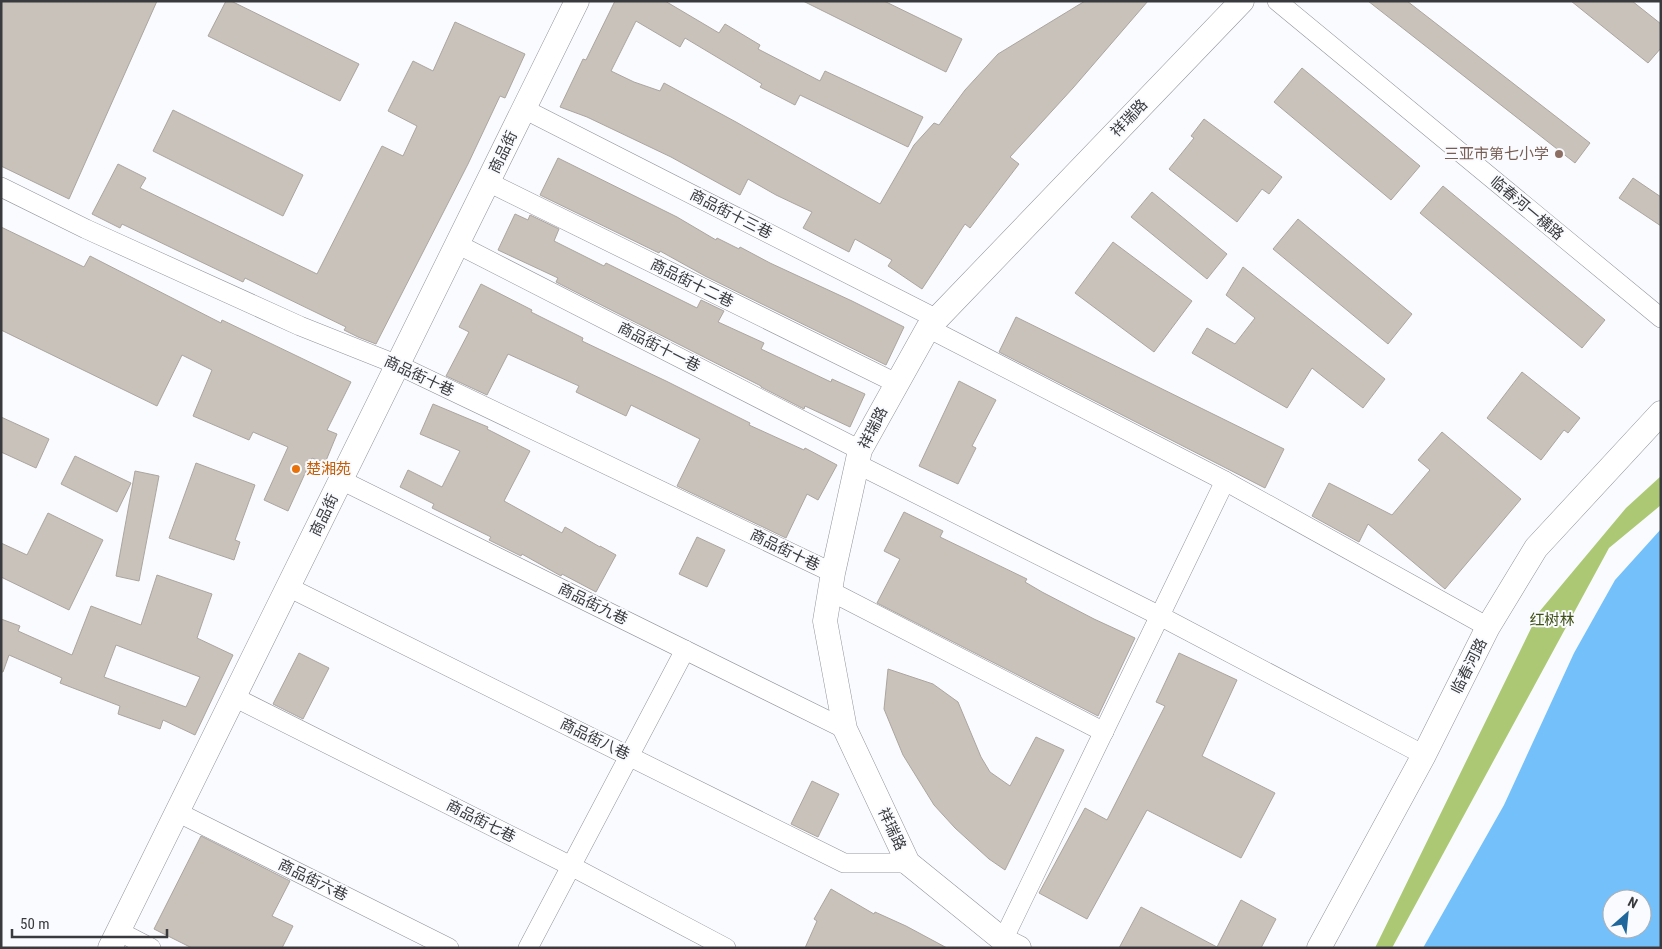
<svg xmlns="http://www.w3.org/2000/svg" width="1662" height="949" viewBox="0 0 1662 949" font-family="'Roboto Condensed','Noto Sans SC',sans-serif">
	<rect width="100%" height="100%" fill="#fafbfe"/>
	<!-- forest -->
	<path fill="#adc875" d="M1661,476v29l-52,43 -217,400h-17l164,-336 87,-104z"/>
	<!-- water -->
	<path fill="#74c0fa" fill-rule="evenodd" d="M1661,529v419h-238l81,-143 70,-152 41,-73zM1612,899h30v30h-30z"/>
	<!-- building -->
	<g fill="#c9c2bb" stroke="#aca59f" fill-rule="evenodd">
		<path d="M1,1h156l-88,198 -68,-33z"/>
		<path d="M226,1h5l128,63 -19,37 -132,-65z"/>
		<path d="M615,1h50l54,32 6,-9 35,21 -2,4 62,32 5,-10 98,46 -15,30 -108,-52 -5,10 -35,-18 2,-3 -77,-46 -5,9 -44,-26 -25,50 23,11 26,9 4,-8 72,39 144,82 34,-59 20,-22 5,2 26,-35 33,-36 87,-53h63l-75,87 -63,69 9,7 -49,64 -5,-4 -43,65 -34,-23 4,-6 -37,-21 -6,13 -46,-24 9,-16 -36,-17 -28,-16 -8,16 -69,-38 -84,-40 -27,-10 23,-48 3,1z"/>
		<path d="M803,1h81l78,38 -16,33z"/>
		<path d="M1368,1h39l183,142 -15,20z"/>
		<path d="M1571,1h61l29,23v24l-13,15z"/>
		<path d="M455,22l70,32 -20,44 -5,-2 -32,68 -92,180 -18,-7 -14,-7 2,-3 -101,-49 -2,4 -121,-58 -2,4 -28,-14 26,-50 28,14 -6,10 177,86 65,-128 21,10 14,-30 -29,-15 25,-50 20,10z"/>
		<path d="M1302,68l118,98 -29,34 -117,-98z"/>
		<path d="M173,110l130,65 -20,41 -130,-65z"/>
		<path d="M1204,119l78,58 -13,17 -7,-5 -25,33 -68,-53 25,-31 -3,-2z"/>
		<path d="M558,158l119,59 39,23 1,-2 22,11 1,-2 30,16 82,38 52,26 -18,38 -181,-89 -45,-25 -1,2 -119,-58z"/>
		<path d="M1633,178l28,19v29l-42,-28z"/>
		<path d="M1443,186l162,134 -23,28 -162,-135z"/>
		<path d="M1152,192l75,62 -20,25 -76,-62z"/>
		<path d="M515,214l13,6 2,-5 29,14 -5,12 50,25 2,-3 91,45 4,-8 23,11 -6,11 46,21 -3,6 70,33 1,-3 33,15 -15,33 -45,-21 -1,3 -43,-22v-1l-205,-104 2,-4 -60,-28z"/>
		<path d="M1298,219l114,95 -24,30 -115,-95z"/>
		<path d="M1,227l83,40 6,-11 131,67 1,-3 129,62 -24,48 10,4 -12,29 -13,-5 -24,53 -24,-11 24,-53 -35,-15 -4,8 -56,-24 19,-46 -30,-15 -25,51 -156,-76z"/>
		<path d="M1113,242l79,59 -38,51 -79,-59z"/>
		<path d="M1243,267l142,112 -22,29 -51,-40 -25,40 -95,-55 15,-25 28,16 20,-26 -29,-23z"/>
		<path d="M481,284l51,26 -1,2 52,26 -1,3 84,40 84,42 -1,2 55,25 1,-2 32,17 -19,35 -11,-6 -21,44 -109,-52 23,-47 -69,-34 -5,11 -50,-24 3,-6 -71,-32 -21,41 -41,-19 23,-44 -10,-5z"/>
		<path d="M1016,317l268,132 -19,39 -266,-136z"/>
		<path d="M1522,372l58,46 -12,15 -4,-3 -23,30 -54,-42z"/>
		<path d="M959,381l37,19 -24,46 4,2 -18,36 -39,-18z"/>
		<path d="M433,404l55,23 -1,2 43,22 -26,50 58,32 3,-6 35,20v-1l16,9 -20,37 -34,-18 -1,2 -39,-22 -1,2 -32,-16 2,-3 -59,-29 2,-4 -34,-17 8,-17 34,17 18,-36 -40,-17z"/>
		<path d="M1,417l48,22 -13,29 -35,-16z"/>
		<path d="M1442,432l79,67 -76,90 -77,-65 -9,18 -47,-26 17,-33 63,32 38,-45 -12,-10z"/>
		<path d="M75,456l56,27 -14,29 -56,-28z"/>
		<path d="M196,463l59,22 -20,55 5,2 -6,18 -65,-22z"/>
		<path d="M135,471l24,5 -20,105 -23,-5z"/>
		<path d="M904,512l39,19 -3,6 87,42 -2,3 17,10 52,27 41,19 -37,78 -221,-113 23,-44 -16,-8z"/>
		<path d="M48,513l55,27 -34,70 -68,-33v-34l26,12z"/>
		<path d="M697,537l28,13 -18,37 -28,-13z"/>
		<path d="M157,575l55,19 -15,44 36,17 -38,80 -32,-15 -3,9 -42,-15 2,-8 -60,-23 2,-5 -53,-23 -6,17h-2v-53l19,7 -2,5 54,24 19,-49 50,19zM116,645l84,32 -14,30 -82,-30z"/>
		<path d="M299,653l30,15 -26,51 -30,-15z"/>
		<path d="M1179,653l58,27 -35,76 73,37 -34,65 -94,-48 -60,109 -48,-26 46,-85 22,12 58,-114 -9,-4z"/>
		<path d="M888,669l45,15 25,18 23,55 9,15 20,14 26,-49 28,13 -59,120 -16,-11 -34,-31 -21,-23 -31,-50 -19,-46z"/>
		<path d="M812,781l27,13 -21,43 -27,-13z"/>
		<path d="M201,836l89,45 -18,35 21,10 -11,22h-90l-38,-19z"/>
		<path d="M831,889l43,25 1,-2 31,14 41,22h-142l12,-27 -3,-2z"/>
		<path d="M1241,900l35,19 -15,29h-142l22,-41 76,40z"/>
	</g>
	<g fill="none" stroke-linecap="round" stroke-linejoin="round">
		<!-- minor casing -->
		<g stroke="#91939b" stroke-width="20">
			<g id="minor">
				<path d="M1277,1l384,317"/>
				<path d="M524,109l413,210"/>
				<path d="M488,182l408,201"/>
				<path d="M1,187l85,42 214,97 98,39 435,208"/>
				<path d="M457,244l403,206"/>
				<path d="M928,328l297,153 263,146"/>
				<path d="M857,464l303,152 264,139"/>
				<path d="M341,480l504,249"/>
				<path d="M288,587l556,276h64"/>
				<path d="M830,591l274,141"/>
				<path d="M234,697l337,169 155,82"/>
				<path d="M177,812l272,136"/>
				<path d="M118,931l33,17"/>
				<path d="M1003,940l222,-459"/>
				<path d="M528,948l157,-298"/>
			</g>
		</g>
		<!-- tertiary casing -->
		<g stroke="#91939b" stroke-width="25">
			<g id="tertiary">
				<path d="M110,948l467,-947"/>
				<path d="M1019,948l-16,-8 -95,-77 -63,-134 -20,-108 8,-48 24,-109 3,-14 68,-122 314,-327"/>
				<path d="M1319,948l105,-193 64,-128 48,-79 125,-135"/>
			</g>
		</g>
		<!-- minor -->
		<use href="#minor" stroke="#fff" stroke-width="19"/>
		<!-- tertiary -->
		<use href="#tertiary" stroke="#fff" stroke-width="24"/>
	</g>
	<!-- markers -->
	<circle fill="#8d6e63" stroke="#fafbfe" stroke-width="2" cx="1559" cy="154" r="5"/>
	<circle fill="#e8710a" stroke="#fafbfe" stroke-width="2" cx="296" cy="469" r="5"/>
	<g text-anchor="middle" stroke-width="4" stroke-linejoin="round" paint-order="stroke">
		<!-- street labels -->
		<g font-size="15" fill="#393a3d" stroke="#fafbfe">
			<text transform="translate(1129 118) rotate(-46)" y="5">祥瑞路</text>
			<text transform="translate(503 152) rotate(-64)" y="5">商品街</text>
			<text transform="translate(1527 208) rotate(40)" y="5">临春河一横路</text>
			<text transform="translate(731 214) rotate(27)" y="5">商品街十三巷</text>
			<text transform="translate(692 283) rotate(26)" y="5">商品街十二巷</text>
			<text transform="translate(659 347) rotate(27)" y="5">商品街十一巷</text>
			<text transform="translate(419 376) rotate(25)" y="5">商品街十巷</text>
			<text transform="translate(873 428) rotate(-63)" y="5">祥瑞路</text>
			<text transform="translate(324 515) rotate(-64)" y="5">商品街</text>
			<text transform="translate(785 550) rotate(26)" y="5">商品街十巷</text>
			<text transform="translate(593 604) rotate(26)" y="5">商品街九巷</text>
			<text transform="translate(1469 666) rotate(-63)" y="5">临春河路</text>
			<text transform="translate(595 739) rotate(26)" y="5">商品街八巷</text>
			<text transform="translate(481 821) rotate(27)" y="5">商品街七巷</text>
			<text transform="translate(892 829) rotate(65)" y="5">祥瑞路</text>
			<text transform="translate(313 880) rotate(26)" y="5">商品街六巷</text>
		</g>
		<!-- education labels -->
		<g font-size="15" fill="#785e54" stroke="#fafbfe" text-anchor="end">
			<text x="1549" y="159">三亚市第七小学</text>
		</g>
		<!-- food labels -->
		<g font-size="15" fill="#c56008" stroke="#fafbfe" text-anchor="start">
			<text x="306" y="474">楚湘苑</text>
		</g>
		<!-- park labels -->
		<g font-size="15" fill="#405116" stroke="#fafbfe">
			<text x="1552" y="625">红树林</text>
		</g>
	</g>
	<!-- border -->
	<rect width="1662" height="949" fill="none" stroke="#393a3d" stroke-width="5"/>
	<!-- north arrow -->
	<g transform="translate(1627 914) rotate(27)"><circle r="24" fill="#fafbfe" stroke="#adaeb1"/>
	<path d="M0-4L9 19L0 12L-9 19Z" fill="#20689c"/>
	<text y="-8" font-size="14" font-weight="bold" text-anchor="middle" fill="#393a3d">N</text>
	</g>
	<!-- scale -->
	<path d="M12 929v8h155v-8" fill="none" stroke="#393a3d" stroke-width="2.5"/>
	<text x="20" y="929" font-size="15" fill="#393a3d" stroke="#fafbfe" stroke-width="4" paint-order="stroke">50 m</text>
</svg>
